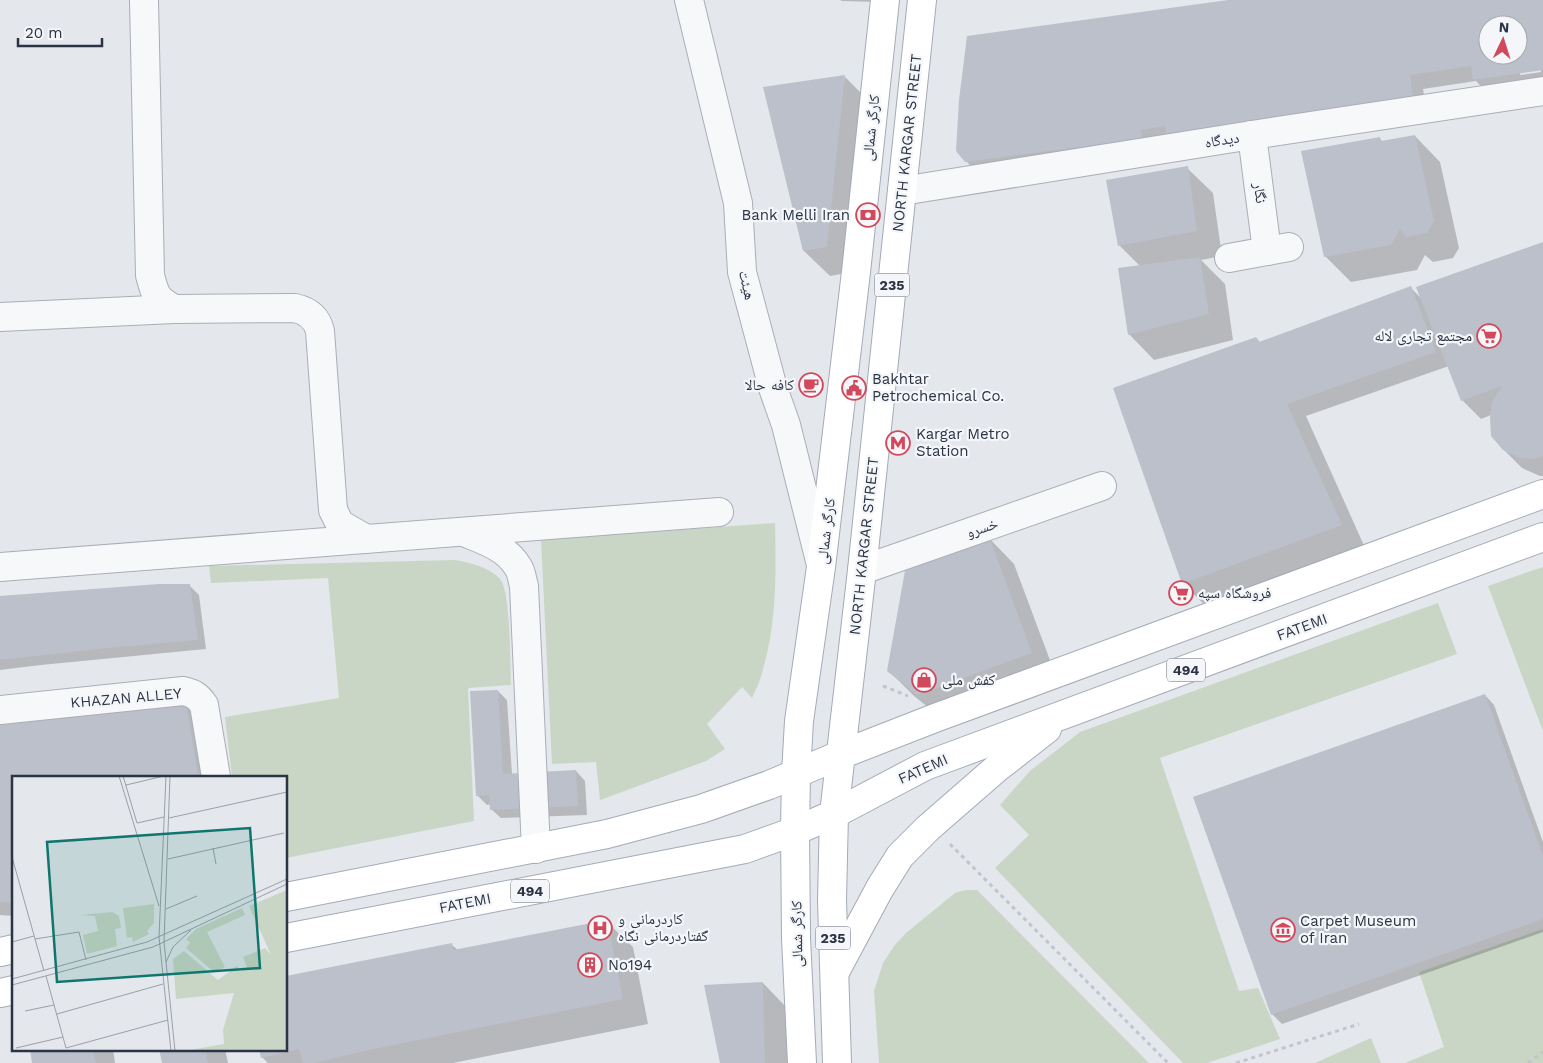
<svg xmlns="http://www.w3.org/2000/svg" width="1543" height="1063" viewBox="0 0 1543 1063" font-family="'Work Sans','Noto Naskh Arabic',sans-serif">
	<rect width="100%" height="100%" fill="#e4e7ec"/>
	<!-- green -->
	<g fill="#c9d6c5">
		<path d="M775,523c1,48 2,99 -12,146 -2,10 -7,20 -11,29l-10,-11 -35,37 18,25 -19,12 -106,39 -4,-38 -44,2 -11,-224z"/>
		<path d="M455,560c16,3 34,7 45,19 11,12 10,87 11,106l-43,3 6,133 -188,37v-81h-54l-7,-60 114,-19 -11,-120 -117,5 -2,-17z"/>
		<path d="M1543,567v164l-55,-145z"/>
		<path d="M1438,603l19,51 -297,104 79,233 19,-3 22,51 -73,24h-24l-188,-195 34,-33 -29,-30 30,-34 50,-39z"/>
		<path d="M966,890h11l172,173h-270l-5,-72 9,-28 11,-17 12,-13 49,-40z"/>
		<path d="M1543,929v134h-138l39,-16 -25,-75z"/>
		<path d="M1371,1038l10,25h-66z"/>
	</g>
	<!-- shadow -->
	<g fill="#0003" fill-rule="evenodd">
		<path d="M840,0h38v2l-36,-1z"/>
		<path d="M1237,0h306v81l-55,13 -12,-13 -53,8 4,24 -447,62 -14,-14zM1488,25h30v30h-30zM1541,69v3l-21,3v-3z"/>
		<path d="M845,77l25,25 -18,170 -22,4 -26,-25z"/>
		<path d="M1415,136l25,26 19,86 -6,10 -20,4 -8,-7 -8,15 -66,12 -26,-26 54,-118 4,4z"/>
		<path d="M1187,168l26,25 9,63 -21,4 24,24 8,56 -79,20 -25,-26 11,-68 -21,-21z"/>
		<path d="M1543,244v232h-3l-18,-8 -19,-19 -12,-34 -10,4 -18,-18 -14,-35 -143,50 60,134 -157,59 -26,-25 -68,-196 141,-50 5,5 150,-55 11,11z"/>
		<path d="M989,538l25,26 43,115 -113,41 -30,-24 -25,-25z"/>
		<path d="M189,585l10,10 7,54 -165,16 -41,5v-73z"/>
		<path d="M498,691l9,9 5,74 64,-3 9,10 2,34 -86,3 -10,-9v-5l-4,1 -10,-10z"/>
		<path d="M1485,695l9,10 49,137v90l-261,92 -10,-10z"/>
		<path d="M186,703l9,10 10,64h-191v139l-14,-1v-191z"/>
		<path d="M607,922l26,25 15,77 -195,39h-185l-6,-6 24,-8 166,-104 6,5z"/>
		<path d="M763,983l25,26 1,54h-67z"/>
		<path d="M31,1049h82l2,14h-81z"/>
		<path d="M161,1049h64l3,14h-65z"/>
	</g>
	<!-- building -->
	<g fill="#bbc0ca" fill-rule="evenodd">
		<path d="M1228,0h315v70l-70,10 -2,-14 -61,9 3,24 -247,36 -1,-9 -24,4 1,9 -177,23 -9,-11 3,-51 8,-64zM1488,25h30v30h-30z"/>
		<path d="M845,75l-18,172 -24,4 -40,-164z"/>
		<path d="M1415,135l19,86 -7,12 -21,4 -6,-8 -9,16 -67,12 -23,-106 79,-14 1,4z"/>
		<path d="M1188,166l9,65 -79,15 -12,-66z"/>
		<path d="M1543,242v214l-9,3 -14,-1 -17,-8 -12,-14 -1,-18 2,-16 10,-16 -41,15 -45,-114z"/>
		<path d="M1200,257l9,57 -81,21 -10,-67z"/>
		<path d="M1411,286l25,66 -149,52 55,121 -160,59 -69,-196 143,-51 3,5z"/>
		<path d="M989,537l43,116 -115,42 -30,-24 19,-106z"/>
		<path d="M159,584h31l8,56 -91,8 -107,12v-64z"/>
		<path d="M498,690l5,84 73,-4 2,36 -88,4 -1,-15 -13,1 -6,-105z"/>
		<path d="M1485,694l58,162v63l-272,96 -78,-218z"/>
		<path d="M186,702l12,75h-184v126l-14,-1v-180z"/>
		<path d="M607,920l16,79 -250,50 -59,14h-11l-4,-14 -38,9 -2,-9h27v-73l166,-33 1,7z"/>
		<path d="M763,982l2,81h-45l-16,-78z"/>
		<path d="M30,1049h63l3,14h-64z"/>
		<path d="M159,1049h46l3,14h-46z"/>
	</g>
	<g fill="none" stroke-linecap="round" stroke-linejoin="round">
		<!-- minor casing -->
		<g stroke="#a9aeb7" stroke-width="30">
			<g id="minor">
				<path d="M144,0l6,275c5,20 6,24 24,34l121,-1c13,3 22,10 25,23l13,179 7,14 26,15"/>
				<path d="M689,0l49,203 4,69 31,116 13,37 35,140"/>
				<path d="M1252,135l15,116"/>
				<path d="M902,191l350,-56 291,-44"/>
				<path d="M1229,258l60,-11"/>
				<path d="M0,317l174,-8"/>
				<path d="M466,533c20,8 41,15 52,34 4,6 4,13 6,19l12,263"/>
				<path d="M0,567l719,-55"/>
				<path d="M862,570l240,-84"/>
				<path d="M0,710l183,-19c10,2 15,5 21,14l12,72"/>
			</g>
		</g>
		<!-- major casing -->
		<g stroke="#a3abb8" stroke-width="30">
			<g id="major">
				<path d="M286,897l321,-63 94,-25 68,-24 71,-30 95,-37 608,-224"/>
				<path d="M286,938l459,-89 50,-18 39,-17 91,-48 618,-229"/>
				<path d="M0,952l14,-3"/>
				<path d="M835,972l45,-84 20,-32 28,-28 69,-60 50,-39"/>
				<path d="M0,993l14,-3"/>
				<path d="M802,1063l-6,-125 -1,-107 1,-57 3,-53 22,-154 35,-295 29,-272"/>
				<path d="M837,1063l-5,-163 2,-86 28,-244 60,-570"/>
			</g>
		</g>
		<!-- path -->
		<g stroke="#c2c5cb" stroke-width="3" stroke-dasharray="4 4" stroke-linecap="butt">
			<path d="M883,686l25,10"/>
			<path d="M950,844l218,219"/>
			<path d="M1236,1063l123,-39"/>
			<path d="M1528,1063l15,-11"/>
		</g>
		<!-- minor -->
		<use href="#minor" stroke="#f7f8fa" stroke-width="28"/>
		<!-- major -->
		<use href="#major" stroke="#fff" stroke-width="28"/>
	</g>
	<!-- icons -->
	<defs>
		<g id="bank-ring" transform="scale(1.25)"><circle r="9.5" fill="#f4f6f9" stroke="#d1495b" stroke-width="1.5"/><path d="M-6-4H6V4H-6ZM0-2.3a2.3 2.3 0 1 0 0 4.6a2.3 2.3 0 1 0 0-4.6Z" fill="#d1495b"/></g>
		<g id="supermarket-ring" transform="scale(1.25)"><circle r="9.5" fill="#f4f6f9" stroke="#d1495b" stroke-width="1.5"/><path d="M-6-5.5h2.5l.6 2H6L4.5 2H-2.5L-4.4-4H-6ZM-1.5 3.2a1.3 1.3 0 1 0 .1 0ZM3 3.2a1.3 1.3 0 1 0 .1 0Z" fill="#d1495b"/></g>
		<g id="cafe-ring" transform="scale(1.25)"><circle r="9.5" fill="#f4f6f9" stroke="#d1495b" stroke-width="1.5"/><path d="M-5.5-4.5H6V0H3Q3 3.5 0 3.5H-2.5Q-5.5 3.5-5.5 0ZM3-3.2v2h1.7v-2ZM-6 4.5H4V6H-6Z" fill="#d1495b"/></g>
		<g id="civic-ring" transform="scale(1.25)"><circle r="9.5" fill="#f4f6f9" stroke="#d1495b" stroke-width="1.5"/><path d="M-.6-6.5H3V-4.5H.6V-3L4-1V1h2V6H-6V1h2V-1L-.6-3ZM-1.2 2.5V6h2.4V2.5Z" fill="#d1495b"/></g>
		<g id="metro-ring" transform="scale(1.25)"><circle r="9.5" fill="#f4f6f9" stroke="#d1495b" stroke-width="1.5"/><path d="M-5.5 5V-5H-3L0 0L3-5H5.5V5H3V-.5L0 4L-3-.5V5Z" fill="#d1495b"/></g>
		<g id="shop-ring" transform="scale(1.25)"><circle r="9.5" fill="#f4f6f9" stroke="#d1495b" stroke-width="1.5"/><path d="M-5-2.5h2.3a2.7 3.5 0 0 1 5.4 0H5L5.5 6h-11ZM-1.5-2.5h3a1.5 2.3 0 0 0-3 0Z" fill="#d1495b"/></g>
		<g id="hospital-ring" transform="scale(1.25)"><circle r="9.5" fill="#f4f6f9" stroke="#d1495b" stroke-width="1.5"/><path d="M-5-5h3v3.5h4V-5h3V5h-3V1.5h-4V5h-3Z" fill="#d1495b"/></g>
		<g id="museum-ring" transform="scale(1.25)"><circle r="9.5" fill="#f4f6f9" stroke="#d1495b" stroke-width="1.5"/><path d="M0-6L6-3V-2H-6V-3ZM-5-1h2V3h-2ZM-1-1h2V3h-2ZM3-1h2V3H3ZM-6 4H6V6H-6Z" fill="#d1495b"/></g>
		<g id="building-ring" transform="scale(1.25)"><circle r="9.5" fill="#f4f6f9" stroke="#d1495b" stroke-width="1.5"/><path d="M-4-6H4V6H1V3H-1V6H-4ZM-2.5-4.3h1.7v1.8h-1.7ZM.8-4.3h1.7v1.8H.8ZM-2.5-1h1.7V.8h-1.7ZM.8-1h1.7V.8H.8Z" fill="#d1495b"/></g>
	</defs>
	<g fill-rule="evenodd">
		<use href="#bank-ring" x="868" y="215"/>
		<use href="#supermarket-ring" x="1489" y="336"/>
		<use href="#cafe-ring" x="811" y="385"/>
		<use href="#civic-ring" x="854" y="388"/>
		<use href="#metro-ring" x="898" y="443"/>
		<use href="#supermarket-ring" x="1181" y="593"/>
		<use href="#shop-ring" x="924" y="680"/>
		<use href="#hospital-ring" x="600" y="928"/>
		<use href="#museum-ring" x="1283" y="930"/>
		<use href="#building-ring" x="590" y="965"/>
	</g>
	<g text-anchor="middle" stroke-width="4.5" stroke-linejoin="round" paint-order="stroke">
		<!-- shield labels -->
		<g fill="#f4f6f9" stroke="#676e7b" stroke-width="1">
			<rect x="874.5" y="273.5" width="35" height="23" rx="4"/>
			<rect x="1167" y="658.5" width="38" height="23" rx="4"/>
			<rect x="511" y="879.5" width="38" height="23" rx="4"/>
			<rect x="815.5" y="926.5" width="35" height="23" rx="4"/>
		</g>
		<g font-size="14" font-weight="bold" fill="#2b3445">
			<text x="892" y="290">235</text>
			<text x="1186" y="675">494</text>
			<text x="530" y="896">494</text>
			<text x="833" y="943">235</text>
		</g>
		<!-- street labels -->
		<g font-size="15" fill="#2b3445" stroke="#f4f6f9">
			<text transform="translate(871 128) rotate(-84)" y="5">کارگر شمالی</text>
			<text transform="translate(1222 140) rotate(-9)" y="5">دیدگاه</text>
			<text transform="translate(907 143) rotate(-84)" y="5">NORTH KARGAR STREET</text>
			<text transform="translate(1260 193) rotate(83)" y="5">نگار</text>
			<text transform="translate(747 285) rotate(77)" y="5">هیئت</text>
			<text transform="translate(982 528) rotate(-19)" y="5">خسرو</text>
			<text transform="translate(826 531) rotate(-83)" y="5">کارگر شمالی</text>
			<text transform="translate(864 546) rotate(-84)" y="5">NORTH KARGAR STREET</text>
			<text transform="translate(1302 627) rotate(-20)" y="5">FATEMI</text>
			<text transform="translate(126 698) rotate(-5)" y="5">KHAZAN ALLEY</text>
			<text transform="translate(923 769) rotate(-24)" y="5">FATEMI</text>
			<text transform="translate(465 903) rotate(-11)" y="5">FATEMI</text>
			<text transform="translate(797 934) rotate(-91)" y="5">کارگر شمالی</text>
		</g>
		<!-- poi labels -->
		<g font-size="15" fill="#2b3445" stroke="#f4f6f9" text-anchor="start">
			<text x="850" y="220" text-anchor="end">Bank Melli Iran</text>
			<text x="1472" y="341" text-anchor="end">مجتمع تجاری لاله</text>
			<text x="872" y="384">Bakhtar<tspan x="872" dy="17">Petrochemical Co.</tspan></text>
			<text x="794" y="390" text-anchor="end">کافه حالا</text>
			<text x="916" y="439">Kargar Metro<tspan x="916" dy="17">Station</tspan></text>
			<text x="1198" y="598">فروشگاه سپه</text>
			<text x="942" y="685">کفش ملی</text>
			<text x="618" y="924">کاردرمانی و<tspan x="618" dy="17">گفتاردرمانی نگاه</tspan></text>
			<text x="1300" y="926">Carpet Museum<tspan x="1300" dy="17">of Iran</tspan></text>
			<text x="608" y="970">No194</text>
		</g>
	</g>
	<!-- overview -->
	<g transform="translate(12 776)">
		<rect width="275" height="275" fill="#e4e7ec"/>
		<path d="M275,114v161h-102l39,-7 -1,-14 11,-37 -58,6 -3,-40 11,-8 34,29 19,-14 3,5 7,-4 -4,-10 22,-9 6,7 -22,-49zM142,128v19l-7,8 2,3 -16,8 -1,-5 -5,1 -4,-30zM230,132l3,7 -38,17 18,35 -11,5 -28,-24 4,-5 -4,-4 10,-10zM100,136l7,4 2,12 -6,1 2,17 -30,8 -4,-19 15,-4 -3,-15 -15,-1z" fill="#c9d6c5"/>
		<path fill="none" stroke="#9a9fa9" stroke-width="1" d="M107,0l40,130M111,0l14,47M154,0l-7,161 12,114M158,0l-6,166 11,109M114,9l38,-9M157,42l118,-26M125,47l27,-6M201,72l3,16M0,81l32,114M156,83l116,-26M154,133l31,-13M23,163l44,-7 7,28M0,166l22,-6M154,186l7,-15 18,-17M34,200l20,72M0,203l135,-37 140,-63M0,209l141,-38 134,-63M13,235l29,-6M45,238l106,-30M4,272l47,-11M54,272l102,-28"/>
		<path fill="#0f766e" fill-opacity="0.15" stroke="#0f766e" stroke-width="2.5" d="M238,52l10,140 -203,14 -10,-140z"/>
		<rect width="275" height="275" fill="none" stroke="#2b3445" stroke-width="2.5"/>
	</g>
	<!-- north arrow -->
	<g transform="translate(1503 40) rotate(4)"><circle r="24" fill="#f4f6f9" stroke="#a4a8b1"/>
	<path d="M0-4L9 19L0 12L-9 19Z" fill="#d1495b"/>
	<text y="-8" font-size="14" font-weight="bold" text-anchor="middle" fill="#2b3445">N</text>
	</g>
	<!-- scale -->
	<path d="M18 38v8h84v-8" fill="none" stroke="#2b3445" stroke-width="2.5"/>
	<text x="25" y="38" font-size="15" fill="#2b3445" stroke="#f4f6f9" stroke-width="4" paint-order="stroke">20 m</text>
</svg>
